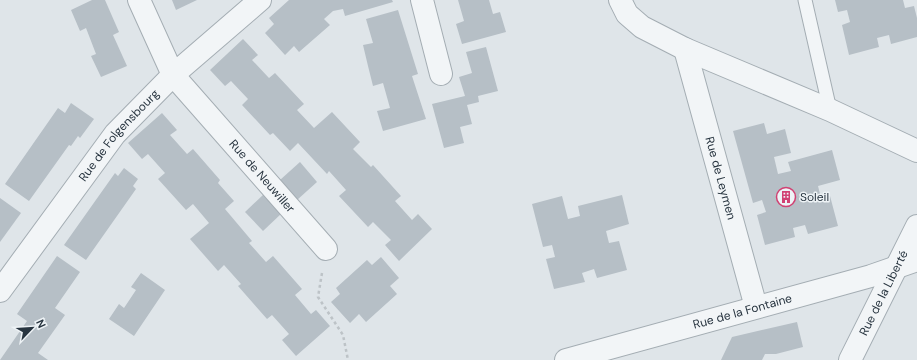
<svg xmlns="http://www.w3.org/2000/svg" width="917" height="360" viewBox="0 0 917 360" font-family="'DM Sans',sans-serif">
	<rect width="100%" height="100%" fill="#dfe5e9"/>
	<!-- building -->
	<g fill="#b6bfc6">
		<path d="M92,0h13l14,32 -6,3 14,31 -26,11 -10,-21 5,-2 -10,-26 -6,3 -9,-21z"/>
		<path d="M172,0h25l-21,10z"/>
		<path d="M289,0h103l1,2 -48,14 -2,-7 -10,2 -9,8 6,6 -31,27 -5,-6 -9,9 -20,-22 9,-9 -5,-6z"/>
		<path d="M458,0h31l4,14 7,-2 6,20 -44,12 -6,-20 8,-3z"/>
		<path d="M835,0h68l2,8 9,-2 3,12v19l-26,7 -2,-9 -12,3 2,9 -30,8 -7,-30 8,-3 -3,-12 -9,2z"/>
		<path d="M398,10l20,64 -6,2 14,43 -43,12 -6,-20 13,-3 -7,-25 -10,3 -5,-20 -5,-21 10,-2 -7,-24z"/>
		<path d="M243,39l15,16 -6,5 17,18 6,-5 29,31 -7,6 17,18 18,-16 28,30 -7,7 18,18 2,-2 28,31 -6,5 17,19 6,-6 14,15 -33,32 -14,-16 6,-5 -18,-18 -5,5 -29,-31 7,-6 -17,-19 -2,3 -29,-31 -8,8 -17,-18 -3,2 -28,-30 6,-6 -17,-18 -6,5 -15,-16z"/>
		<path d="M486,47l12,44 -20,5 1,6 -12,3 5,19 -12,3 4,16 -20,5 -12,-44 33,-8 -6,-19 13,-4 -6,-21z"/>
		<path d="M71,103l23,16 -14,19 -2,-2 -7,10 -2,-1 -40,56 -24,-17 53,-76 7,5z"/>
		<path d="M162,113l15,17 -7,5 17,19 6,-5 27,31 -2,3 16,18 -9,8 27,32 -3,2 17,19 7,-6 29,33 -7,6 16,19 5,-4 14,16 -34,30 -14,-16 7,-6 -17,-19 -5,4 -29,-33 3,-2 -17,-19 -6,6 -28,-32 19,-16 -16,-19 -7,6 -28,-31 7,-6 -17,-19 -6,5 -14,-16z"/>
		<path d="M764,123l3,11 18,-5 6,24 -17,4 4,17 13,-3 -3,-9 44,-12 8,30 -22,6 3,12 9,-2 8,30 -30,8 -3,-9 -12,3 2,9 -30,8 -8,-30 9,-3 -4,-12 -9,3 -20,-72z"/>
		<path d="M300,162l17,20 -20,18 -17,-20z"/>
		<path d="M124,168l14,11 -5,7 3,3 -50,71 -22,-15 51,-72 3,3z"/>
		<path d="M264,194l18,19 -19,18 -18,-19z"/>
		<path d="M622,195l7,29 -23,7 3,12 10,-2 8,29 -30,8 -3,-9 -12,4 3,9 -31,7 -8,-30 9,-2 -3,-12 -9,2 -11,-43 30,-8 6,23 12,-3 -2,-10z"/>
		<path d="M0,198l21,15 -21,29z"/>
		<path d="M57,256l23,16 -25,36 10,7 -27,38 10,7h-48l27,-39 -10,-7z"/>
		<path d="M381,257l18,21 -9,8 7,8 -31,28 -7,-8 -9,9 -19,-21 9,-8 -4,-6 31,-28 5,5z"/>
		<path d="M141,273l24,17 -31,46 -25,-17 10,-15 5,4 12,-18 -5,-3z"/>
		<path d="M797,322l6,25 -27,7h-11l-3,6h-41l11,-23z"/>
	</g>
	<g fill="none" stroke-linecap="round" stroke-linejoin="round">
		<!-- lane casing -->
		<g stroke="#a4adb3" stroke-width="15">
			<path id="lane" d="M805,0l25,110"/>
		</g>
		<!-- street casing -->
		<g stroke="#a4adb3" stroke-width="24">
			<g id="street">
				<path id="s1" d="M139,0l34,75 153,174"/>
				<path d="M422,0l19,74"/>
				<path d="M620,0l7,14 15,13 43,22 145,61 87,41"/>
				<path id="s2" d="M685,49l71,258"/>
				<path id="s3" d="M0,291l115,-157 58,-59 87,-75"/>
				<path id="s4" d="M566,360l305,-84 46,-16"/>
				<path id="s5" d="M850,360l67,-134"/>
			</g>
		</g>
		<!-- path -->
		<path stroke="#bdc3c7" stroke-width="2.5" stroke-dasharray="3 3" stroke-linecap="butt" d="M322,273l-4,24 25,38 5,25"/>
		<!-- lane -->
		<use href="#lane" stroke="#f2f5f7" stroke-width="13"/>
		<!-- street -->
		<use href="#street" stroke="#f2f5f7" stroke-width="22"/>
	</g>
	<!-- icons -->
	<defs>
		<g id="building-ring" transform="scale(1)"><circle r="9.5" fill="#eef3f6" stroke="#d14173" stroke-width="1.5"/><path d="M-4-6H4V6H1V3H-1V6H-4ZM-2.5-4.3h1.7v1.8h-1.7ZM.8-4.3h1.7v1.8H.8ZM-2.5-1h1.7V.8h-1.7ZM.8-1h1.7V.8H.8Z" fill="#d14173"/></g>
	</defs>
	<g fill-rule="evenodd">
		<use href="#building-ring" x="786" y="197"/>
	</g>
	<g text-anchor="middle" stroke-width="3" stroke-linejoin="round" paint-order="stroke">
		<!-- street labels -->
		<g font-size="12" fill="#283540" stroke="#eef3f6">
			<text dy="4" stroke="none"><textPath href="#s3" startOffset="196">Rue de Folgensbourg</textPath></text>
			<text dy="4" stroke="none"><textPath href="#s1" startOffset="217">Rue de Neuwiller</textPath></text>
			<text dy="4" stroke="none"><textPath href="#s2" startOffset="134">Rue de Leymen</textPath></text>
			<text dy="4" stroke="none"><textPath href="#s5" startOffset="75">Rue de la Liberté</textPath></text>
			<text dy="4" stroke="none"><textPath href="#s4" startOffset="183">Rue de la Fontaine</textPath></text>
		</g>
		<!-- poi labels -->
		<g font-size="12" fill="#283540" stroke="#eef3f6" text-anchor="start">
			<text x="800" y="201">Soleil</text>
		</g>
	</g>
	<!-- north arrow -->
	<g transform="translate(32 328) rotate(65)" stroke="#eef3f6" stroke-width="3" paint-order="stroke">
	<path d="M0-3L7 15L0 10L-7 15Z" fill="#283540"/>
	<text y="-6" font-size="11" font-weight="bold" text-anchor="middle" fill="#283540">N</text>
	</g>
</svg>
